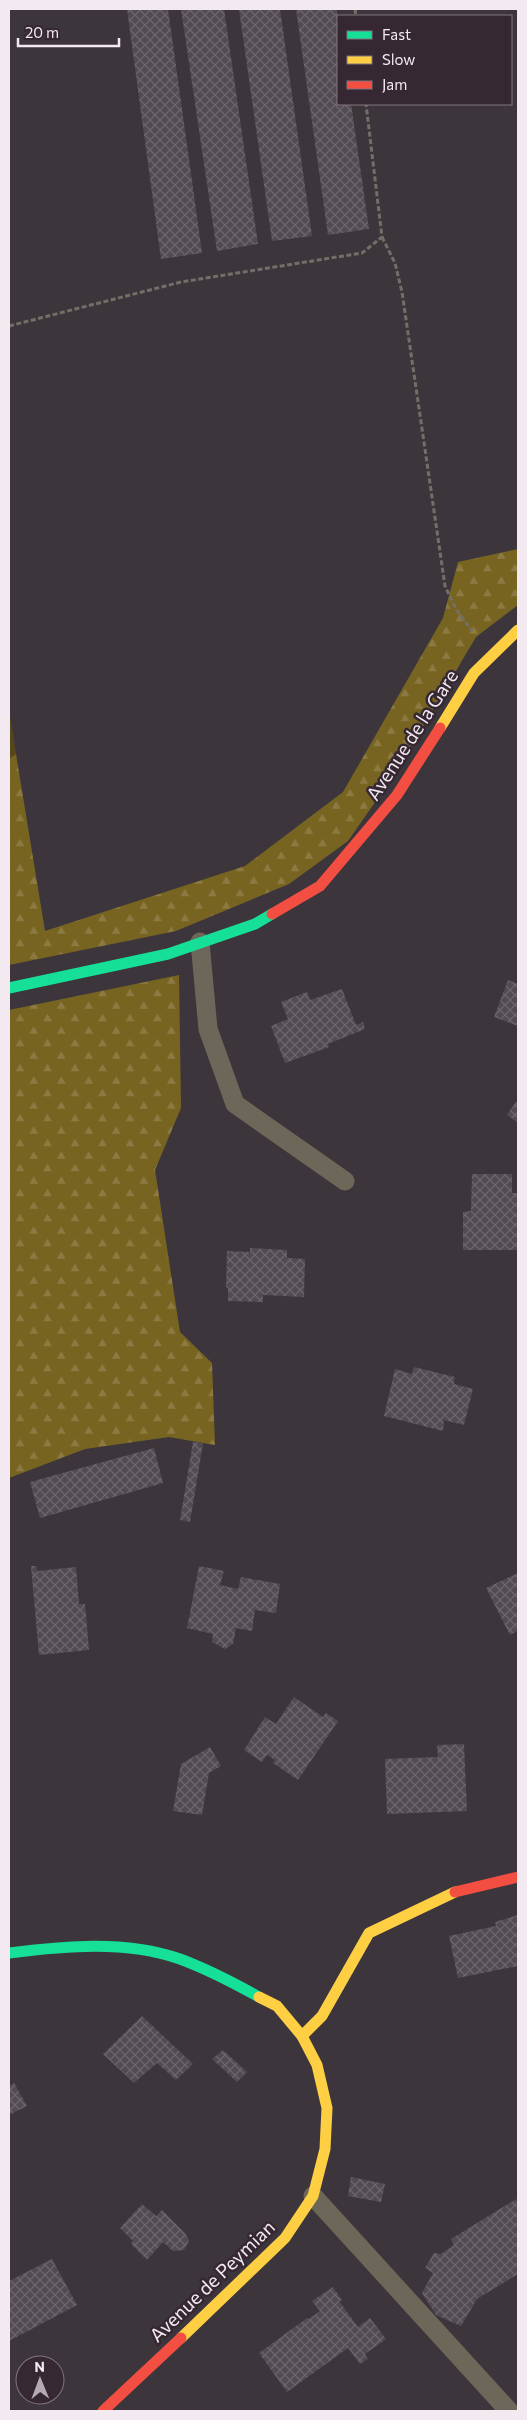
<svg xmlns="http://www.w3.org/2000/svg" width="527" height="2420" viewBox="0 0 527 2420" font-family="Commissioner,sans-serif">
	<defs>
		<pattern id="grass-tufts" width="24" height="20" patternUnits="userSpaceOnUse" patternTransform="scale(1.25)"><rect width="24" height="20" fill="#56471a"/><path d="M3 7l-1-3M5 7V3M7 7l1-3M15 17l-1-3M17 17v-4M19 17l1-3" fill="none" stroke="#6f623c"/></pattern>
		<pattern id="forest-firs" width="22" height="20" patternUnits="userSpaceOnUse" patternTransform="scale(1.25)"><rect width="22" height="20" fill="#786421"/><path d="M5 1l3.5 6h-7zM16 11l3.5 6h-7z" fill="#8c7a42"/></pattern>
		<pattern id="building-cross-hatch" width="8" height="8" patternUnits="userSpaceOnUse" patternTransform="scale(1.25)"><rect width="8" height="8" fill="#524c52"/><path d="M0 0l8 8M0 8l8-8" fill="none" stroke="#6b666b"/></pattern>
	</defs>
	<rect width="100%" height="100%" fill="#3c363c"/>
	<!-- grass -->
	<path fill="url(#grass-tufts)" d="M9,709l7,45 -7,5z"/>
	<!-- forest -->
	<g fill="url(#forest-firs)">
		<path d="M518,549v56l-42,32 -82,138 -46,66 -59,43 -113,47 -167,34v-206l7,-5 29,177 200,-65 98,-74 100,-174 15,-56z"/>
		<path d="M179,975l2,133 -26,62 25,162 32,31 3,82 -46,-8 -84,12 -76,29v-468z"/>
	</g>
	<!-- building -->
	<g fill="url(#building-cross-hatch)">
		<path d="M127,9h41l34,244 -41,6z"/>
		<path d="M181,9h43l34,235 -41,7z"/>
		<path d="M239,9h41l32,227 -40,5z"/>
		<path d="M296,9h41l1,95h13l18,125 -41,6z"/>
		<path d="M508,980l10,4v42l-24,-9z"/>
		<path d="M342,989l14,36 7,-3 2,7 -37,15 1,3 -44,16 -14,-37 17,-7 -7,-17 26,-10 3,8z"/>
		<path d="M518,1099v24l-11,-8z"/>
		<path d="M472,1174h40v19h6l-1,57h-54v-38l8,-1z"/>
		<path d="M250,1248l37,2v8l18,1 -1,38 -41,-2v7l-35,-1v-13l-2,-1 1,-36 23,1z"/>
		<path d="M414,1367l41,10 -1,7 19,5 -9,36 -20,-5 -1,11 -59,-15 11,-47 17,5z"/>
		<path d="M193,1442l10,1 -13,79 -10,-2z"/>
		<path d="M154,1448l9,35 -123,35 -10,-36z"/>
		<path d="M31,1566h5l1,5 39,-4 3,37h6l4,46 -50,5z"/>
		<path d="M199,1566l25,5 -4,14 18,4 3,-12 39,7 -4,29 -21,-3 -3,21 -16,-3 -3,16 -8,5 -13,-7 1,-8 -26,-6z"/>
		<path d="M518,1573v58l-8,4 -24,-47z"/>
		<path d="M294,1697l29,20 3,-4 12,8 -40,59 -25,-17 2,-3 -8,-5 -5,7 -18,-12 21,-33 11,7z"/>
		<path d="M464,1744l3,67 -80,3 -2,-55 53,-2 -1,-12z"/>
		<path d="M210,1747l11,19 -12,7 -7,42 -29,-4 8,-47z"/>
		<path d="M518,1915v51l-60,12 -9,-42 47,-10 -1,-4z"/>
		<path d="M142,2016l51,48 -17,16 -19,-17 -23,20 -31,-29z"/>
		<path d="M223,2050l24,22 -10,10 -25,-23z"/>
		<path d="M14,2083l13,23 -18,9v-29z"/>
		<path d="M351,2177l34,7 -4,18 -33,-6z"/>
		<path d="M516,2199l2,5v70l-41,25 -16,27 -25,-11 -14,-22 11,-20 -8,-5 9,-15 7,1 13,-9 -3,-6z"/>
		<path d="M142,2204l14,12 6,-6 23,23 4,8 -5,9 -11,1 -10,-9 -16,18 -16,-16 2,-3 -13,-13z"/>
		<path d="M52,2259l25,46 -68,36v-60z"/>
		<path d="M333,2287l9,13 -3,1 19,26 12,-9 16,21 -21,15 3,5 -8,5 -12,-16 -61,44 -28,-39 48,-35 2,1 11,-8 -8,-10z"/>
	</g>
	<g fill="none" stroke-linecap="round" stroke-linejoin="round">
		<!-- path -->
		<g stroke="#736e67" stroke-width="3" stroke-dasharray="5 2.5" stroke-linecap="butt">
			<path d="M355,9l1,7"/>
			<path d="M382,237l13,26 7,29 43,294 11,23 16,22"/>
			<path d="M9,326l172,-44 181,-29 20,-16 -16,-133"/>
		</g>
		<!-- lane -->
		<g stroke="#6d6759" stroke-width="19">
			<path d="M200,942l8,87 27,75 110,77"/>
			<path d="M313,2196l196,215"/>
		</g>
		<!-- fast -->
		<g stroke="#16e098" stroke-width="11">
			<path d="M9,988l159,-34 87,-30 17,-10"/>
			<path d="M9,1953c56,-7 116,-13 171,6 27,10 54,24 79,38"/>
		</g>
		<!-- slow -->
		<g stroke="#ffcf43" stroke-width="11">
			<path d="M440,728l34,-55 44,-43"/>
			<path d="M302,2036l20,-20 47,-83 86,-41"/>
			<path d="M181,2338l104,-100 28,-42 12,-47 2,-41 -10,-43 -15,-29 -25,-30 -18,-9"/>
		</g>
		<!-- jam -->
		<g stroke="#f24e42" stroke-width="11">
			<path d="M272,914l48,-28 77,-91 43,-67"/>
			<path d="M455,1892l63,-15"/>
			<path d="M103,2411l78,-73"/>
		</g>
	</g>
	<g text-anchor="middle" stroke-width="5" stroke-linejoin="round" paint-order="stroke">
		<!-- street labels -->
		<g font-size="19" fill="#f3e9f1" stroke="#362833">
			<text transform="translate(412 735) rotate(-57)" y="7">Avenue de la Gare</text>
			<text transform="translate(212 2281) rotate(-44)" y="7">Avenue de Peymian</text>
		</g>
	</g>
	<!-- border -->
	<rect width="527" height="2420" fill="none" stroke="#f3e9f1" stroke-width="20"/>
	<!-- legend -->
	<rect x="337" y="15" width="175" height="90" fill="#362833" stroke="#82757f"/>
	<rect x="347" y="31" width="25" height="8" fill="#16e098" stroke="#82757f"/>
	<text x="382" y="40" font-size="15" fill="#f3e9f1">Fast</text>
	<rect x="347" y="56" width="25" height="8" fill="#ffcf43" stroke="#82757f"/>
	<text x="382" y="65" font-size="15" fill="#f3e9f1">Slow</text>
	<rect x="347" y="81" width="25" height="8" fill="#f24e42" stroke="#82757f"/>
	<text x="382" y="90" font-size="15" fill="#f3e9f1">Jam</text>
	<!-- north arrow -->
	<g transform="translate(40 2380) rotate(359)"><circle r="24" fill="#362833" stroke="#82757f"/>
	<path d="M0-4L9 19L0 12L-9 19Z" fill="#b3aab2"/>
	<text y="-8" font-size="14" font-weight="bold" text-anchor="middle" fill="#f3e9f1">N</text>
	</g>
	<!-- scale -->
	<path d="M18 38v8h101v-8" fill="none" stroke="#f3e9f1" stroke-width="2.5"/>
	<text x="25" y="38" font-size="15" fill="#f3e9f1" stroke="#362833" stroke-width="4" paint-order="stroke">20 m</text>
</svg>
